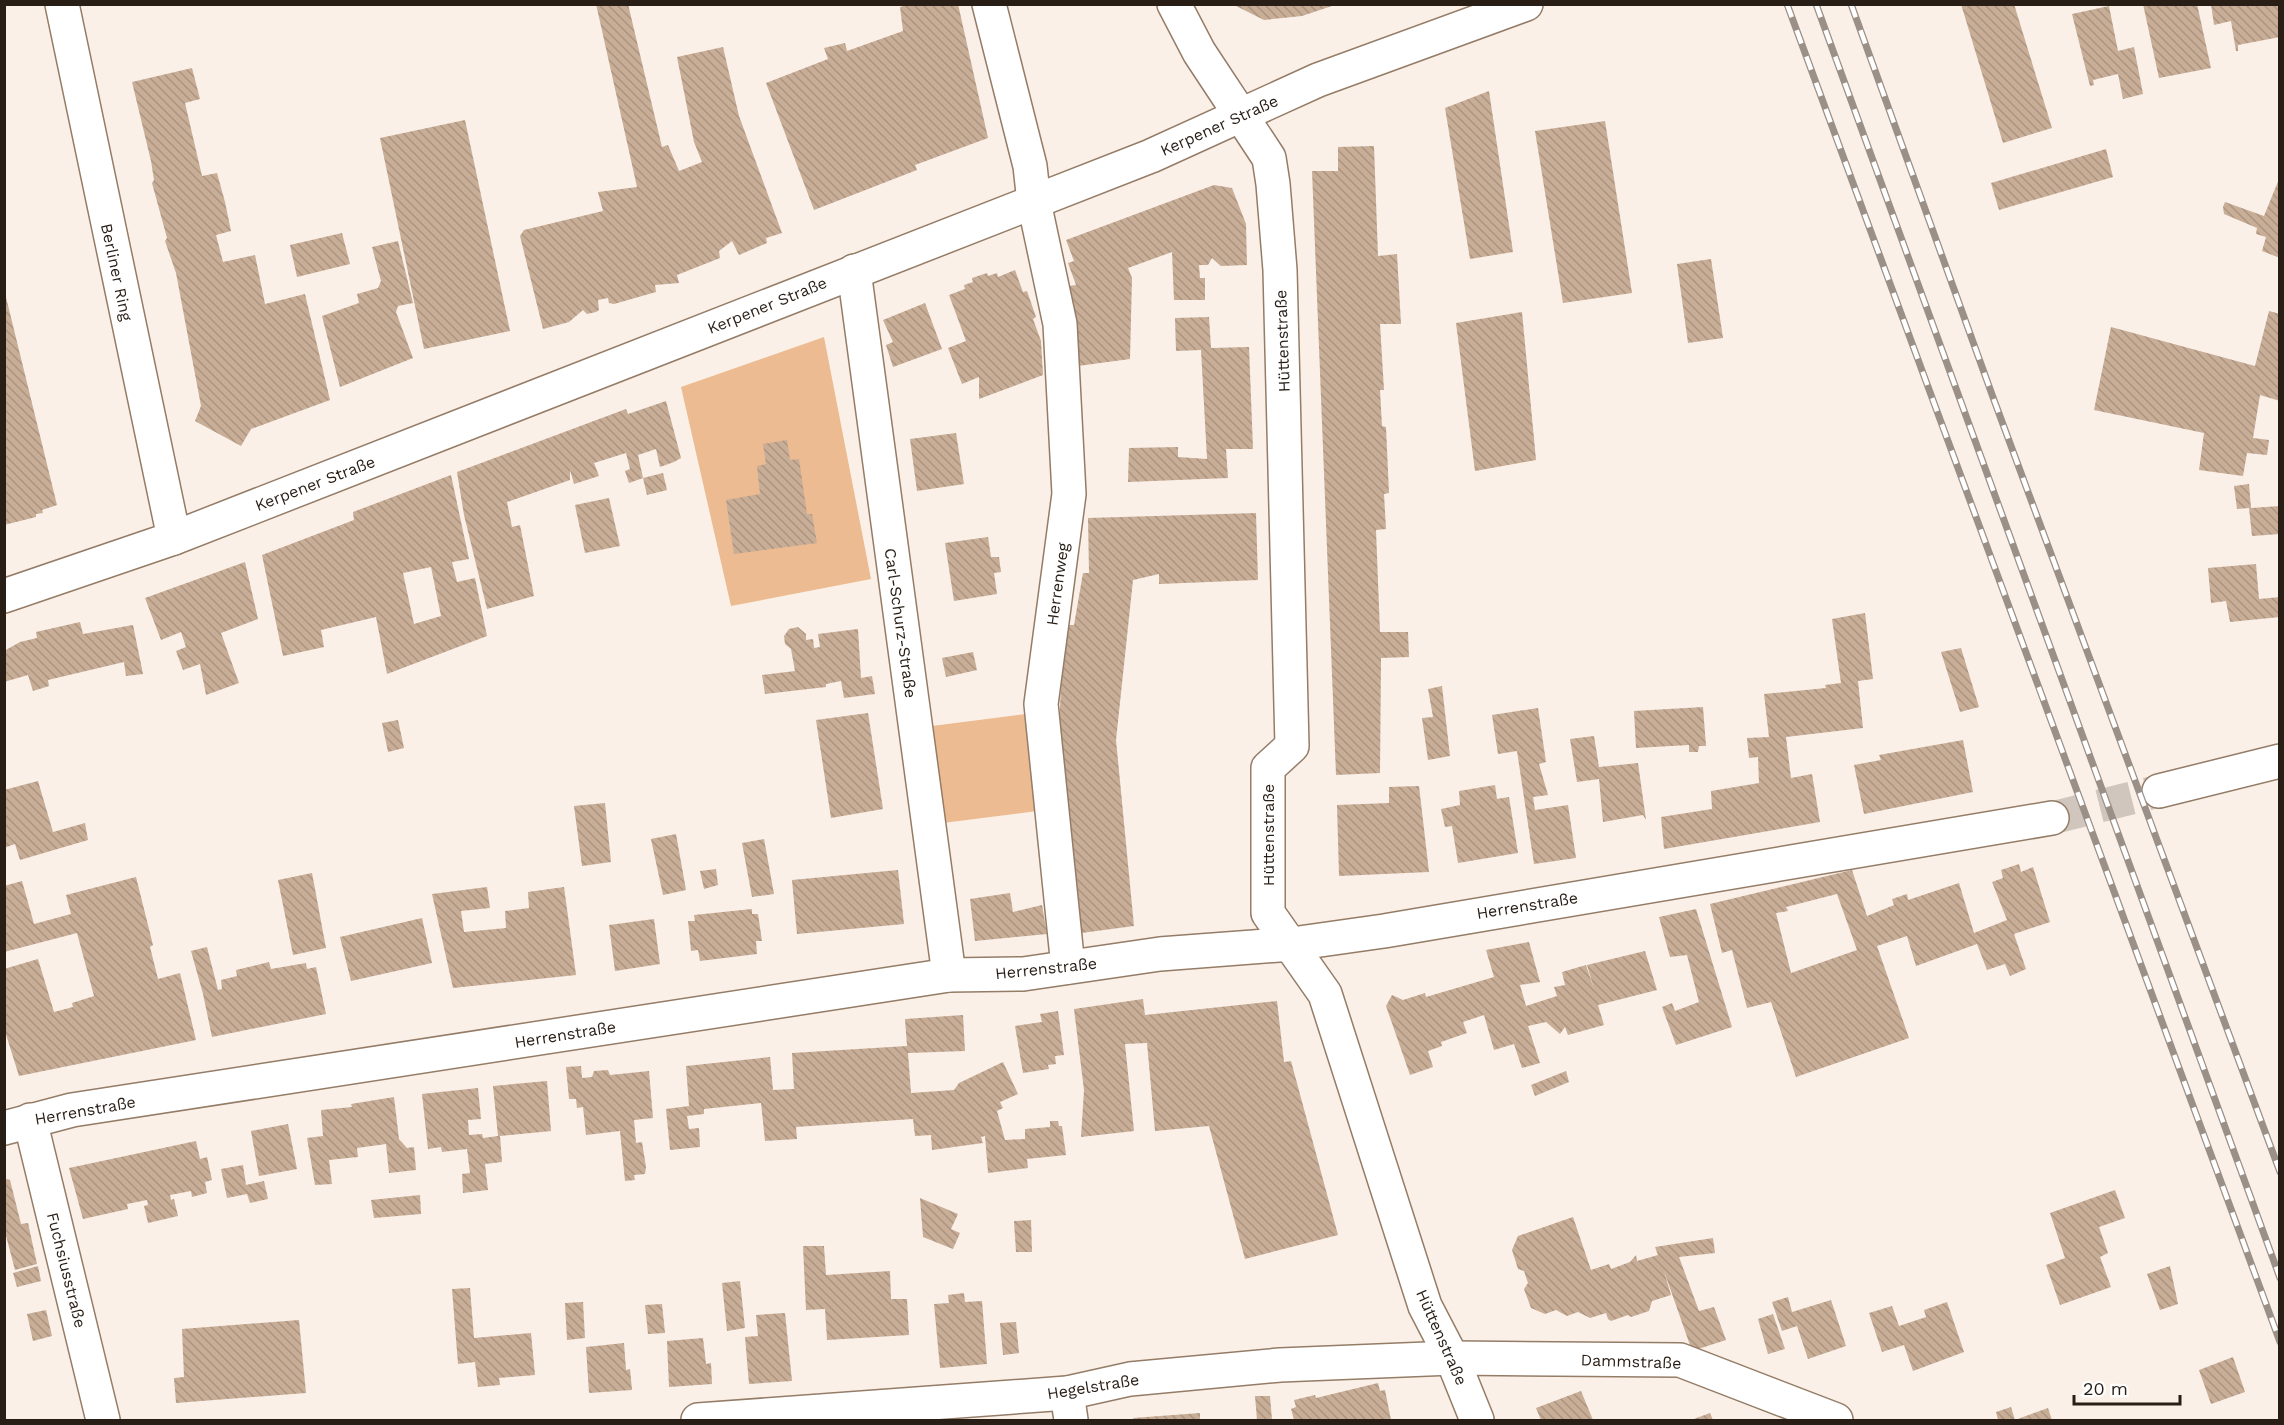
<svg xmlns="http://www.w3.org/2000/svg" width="2284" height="1425" viewBox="0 0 2284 1425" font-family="'Work Sans',sans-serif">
	<defs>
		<pattern id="building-back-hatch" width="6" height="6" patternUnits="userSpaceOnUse" patternTransform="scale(1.5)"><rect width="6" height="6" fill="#c8ad97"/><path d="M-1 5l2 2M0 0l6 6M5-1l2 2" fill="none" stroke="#ac9481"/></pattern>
	</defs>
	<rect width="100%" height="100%" fill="#fbf0e7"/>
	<!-- green -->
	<g fill="#ecbb91">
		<path d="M824,337l47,242 -140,27 -50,-219z"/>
		<path d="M1033,713l12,97 -102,13 -11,-97z"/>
	</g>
	<!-- building -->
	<g fill="url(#building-back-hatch)" fill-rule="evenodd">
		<path d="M596,4h32l34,143 6,-2 11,26 23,-9 -8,-20 -17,-85 46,-10 16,69 43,117 -16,5 1,5 -28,12 -7,-14 -13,10 1,7 -43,17 2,8 -24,2 1,7 -42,12 -5,-1 -1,-5 -10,2 1,10 -3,2 -9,2 -4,-4 -14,12 -26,7 -23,-93 4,-6 79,-19 -5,-19 39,-5z"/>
		<path d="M910,4h48l30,134 -73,27 2,5 -103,40 -48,-127 62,-24 -4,-11 21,-5 2,8 56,-20 -3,-24z"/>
		<path d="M1232,4h103v1l-33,11 -38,4z"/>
		<path d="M1961,4h53l38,124 -49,15z"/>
		<path d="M2143,4h54l14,64 -52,10z"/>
		<path d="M2211,4h68l1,33 -42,8v6h-2l-5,-30 -17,4z"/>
		<path d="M2109,6l9,45 16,-4 9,47 -20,5 -5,-25 -25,6 1,5 -4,1 -18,-72z"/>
		<path d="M192,68l8,31 -15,4 17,73 15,-3 8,29 6,29 -15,4 7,27 32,-7 10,49 40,-10 25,106 -79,29 -10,17 -46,-25 6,-15 -25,-133 -11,-32 2,-3 -15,-55 2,-3 -3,-19 -19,-79z"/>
		<path d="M1489,91l24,161 -43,7 -25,-151z"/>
		<path d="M465,120l45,211 -86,18 -44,-211z"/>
		<path d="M1605,121l27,172 -69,10 -28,-172z"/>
		<path d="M1374,146l4,110 19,-2 4,70h-21l4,66h-4l2,36 4,1 3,66 -5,1 2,35 -10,1 4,102h28l1,25 -28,1 -1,115 -44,2 -24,-604h26v-24z"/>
		<path d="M2106,149l7,28 -114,33 -8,-27z"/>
		<path d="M2279,179h1v79l-18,-7 4,-14 -10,-3 1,-6 -33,-14 -1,-7 2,-5 39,14z"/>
		<path d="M1214,185l18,3 14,36 1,41 -26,1 -9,-8 -4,7h-9l1,13h5v22h-31l-2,-48 -44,16 4,10 -2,81 -52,7 -9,-80 7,-1 -8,-22 6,-2 -8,-21z"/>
		<path d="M342,233l8,31 -53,13 -7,-32z"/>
		<path d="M398,241l15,62 -15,3 -2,6 17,46 -73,29 -18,-71 37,-13 -2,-9 21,-6 3,-7 -9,-34z"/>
		<path d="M1711,259l12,79 -35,5 -11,-79z"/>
		<path d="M1015,270l8,22 4,-1 9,26 -3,2 8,22 2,34 -64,24v-22l-17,7 -14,-36 18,-7 -17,-46 16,-6 -1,-4 9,-3 -1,-4 15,-5 1,3 9,-3 1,4z"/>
		<path d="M4,289l53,216 -15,5 1,3 -7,1v3l-32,8z"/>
		<path d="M925,303l17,46 -49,18 -7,-22 7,-3 -10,-22z"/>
		<path d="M2269,311l11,3v87l-20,-6 -7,43 16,2 -2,15 -20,-2 -4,23 -44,-6 5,-37 -110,-23 17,-83 144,39z"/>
		<path d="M1522,312l14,148 -61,11 -19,-148z"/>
		<path d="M1209,317l2,31 38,-1 4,102h-27l2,29 -100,4 1,-34 49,-1v10l29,2 -6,-109 -25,1 -1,-33z"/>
		<path d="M666,401l15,57 -7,4 -14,5 -4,-18 -18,6 5,23 -14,5 -4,-12 5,-2 -4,-16 -32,10 5,13 -25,8 -4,-14v10l-63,22 5,25 8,-2 14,71 -47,13 -23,-94 -7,-43 169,-63 2,5z"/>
		<path d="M956,433l8,51 -47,7 -7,-52z"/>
		<path d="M787,440l3,20 9,-1 8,55h5l5,29 -83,11 -8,-54 34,-6 -3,-28 9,-2 -3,-20z"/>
		<path d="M663,473l4,17 -20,5 -4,-17z"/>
		<path d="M451,475l18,84 -17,3 5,20 18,-4 12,58 -100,38 -11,-57 -55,13 3,17 -41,9 -21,-101 92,-35 -1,-8zM431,567l10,49 -27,8 -11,-51z"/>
		<path d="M2249,484l2,24 29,-2v28l-28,2 -3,-28 -12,1 -3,-23z"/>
		<path d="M609,498l11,48 -35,7 -10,-48z"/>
		<path d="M1256,513l2,67 -99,4v-10l-26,6 -17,160 18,186 -60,8 -15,-206 5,-103h10l9,-52h6l-1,-55z"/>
		<path d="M988,537l3,20h8l2,15 -7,1 3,21 -43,7 -9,-58z"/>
		<path d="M245,562l13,57 -37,14 18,50 -33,12 -6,-31 -17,6 -7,-19 10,-4 -5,-15 -20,8 -16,-42z"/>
		<path d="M2256,564l3,35 21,-2v20l-50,5 -4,-21 -15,2 -3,-35z"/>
		<path d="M1865,613l8,66 -15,2 5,47 -77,9 5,41 21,-4 8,48 -156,27 -3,-32 51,-8 -1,-18 48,-8 -1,-26 -9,1 -2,-20 22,-1 -5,-43 62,-6 -1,-3 16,-2 -9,-64z"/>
		<path d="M80,622l3,12 50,-9 10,49 -17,2 -2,-14 -76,18 1,6 -16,5 -5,-16 -24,7v-31l16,-9 17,-4 -1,-6z"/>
		<path d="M798,627l8,7v6l7,-1 1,9 6,-1 -2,-13 40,-5 3,49 11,-2 3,18 -31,4 -3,-17 -15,3v3l-61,7 -3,-19 33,-4 -4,-22 -6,-5 -1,-8 5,-7z"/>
		<path d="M1961,648l18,59 -19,5 -19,-60z"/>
		<path d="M973,652l4,18 -31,7 -4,-19z"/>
		<path d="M1442,686l8,70 -22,4 -6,-42 11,-1 -5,-28z"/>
		<path d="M1703,707l3,39h-7l-1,6h-9v-7l-53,3 -2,-37z"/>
		<path d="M1538,708l8,54 -7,2 9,31 -15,2 2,13 33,-5 8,53 -42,6 -17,-113 -19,3 -6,-39z"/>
		<path d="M868,713l15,96 -52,9 -15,-98z"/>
		<path d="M398,720l6,28 -16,4 -6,-29z"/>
		<path d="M1594,736l5,31 39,-4 8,57 -3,-5 -40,7 -4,-43 -22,3 -7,-43z"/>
		<path d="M1963,740l10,52 -109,22 -10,-49 27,-5 -2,-5z"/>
		<path d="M38,781l15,51 32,-9 3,17 -68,20 -5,-16 -11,4v-58z"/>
		<path d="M1495,785l2,14 12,-2 9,56 -60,10 -6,-37 -7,1 -4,-18 19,-4 -1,-14z"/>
		<path d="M1419,786l10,86 -90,4 -2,-71 52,-2v-16z"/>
		<path d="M605,803l6,59 -29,4 -8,-60z"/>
		<path d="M676,834l10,56 -23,5 -12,-56z"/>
		<path d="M764,839l10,55 -22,3 -10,-54z"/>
		<path d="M2019,864l2,8 12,-5 17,55 -36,12 12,35 -16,7 -5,-12 -18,6 -10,-26 -61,22 -9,-30 -30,10 32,92 -113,39 -25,-75 -24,6 -15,-58 -10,3 -12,-49 142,-34 15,46 27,-11 -2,-6 15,-5 1,6 51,-17 15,50 33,-13 -15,-38 11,-4 -2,-8zM1837,894l20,56 -66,23 -15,-60 12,-2 -2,-4z"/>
		<path d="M716,869l2,16 -14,4 -4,-18z"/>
		<path d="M898,870l6,54 -107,10 -5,-54z"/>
		<path d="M312,873l14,75 -33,7 -15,-75z"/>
		<path d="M136,877l17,68 -3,2 8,32 22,-6 16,67 -177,36 -15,-48v-59l34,-10 16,53 19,-5 -1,-4 22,-7 -17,-63 -73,19v-66l18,-5 12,43 37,-10 -5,-19z"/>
		<path d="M487,887l3,21 -29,3 3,21 42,-4 -1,-17 24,-3 -1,-16 36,-5 12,88 -123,13 -21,-94z"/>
		<path d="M1010,893l3,19 29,-7 5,29 -72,7 -5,-42z"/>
		<path d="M752,909v5h6l4,27h-6l1,13 -57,7 -2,-11 -7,1 -3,-30h7l-1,-6z"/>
		<path d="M1696,909l36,118 -56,18 -14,-38 10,-4 3,8 24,-9 -12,-47 -17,2 -11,-40z"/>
		<path d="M422,918l10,45 -81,18 -11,-44z"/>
		<path d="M654,919l6,45 -45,7 -6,-46z"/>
		<path d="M1529,942l11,40 -20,3 6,21 31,-10 -3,-9 11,-2 -3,-13 24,-7 8,24 -7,-24 58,-14 12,39 -59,15 6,20 -36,10 -3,-8 -5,7 -14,-12 -18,4 12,37 -18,5 -8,-24 -20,6 -10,-35 -21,7 4,11 -26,9 1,4 -14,5 5,16 -23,8 -24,-69 6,-11 11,5 22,-7 1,4 68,-20 -8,-27z"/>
		<path d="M207,947l11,43 4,-1 -1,-9 16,-4 -1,-6 25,-6 8,-2 2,7 35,-6 1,6 9,-2 10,47 -114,23 -9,-43 -12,-43z"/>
		<path d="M1143,999l2,16 132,-14 7,61 7,-1 47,174 -93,24 -36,-133 -54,5 -8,-88 -22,1 9,87 -53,6 3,-47 -10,-81z"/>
		<path d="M1058,1011l6,44 -9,1 1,8 -8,1 1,4 -26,4 -8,-47 27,-4 -2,-8z"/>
		<path d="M963,1015l2,36 -57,2 3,40 43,-3 5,-7 44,-21 15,32 -18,8 3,6 -6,3 8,29 20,-1v-10l25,-2v-6h8l1,5h3l4,29 -39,4 1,9 -40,5 -3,-37 -4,1 2,6 -51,7 -1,-15 -16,1 -2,-17 -117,8 1,12 -32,2 -4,-38 -57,6v5l-17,2 2,13 10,-1 1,19 -30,3 -4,-41 23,-3 -3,-40 84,-9 3,33 21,-1 -2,-36 115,-7 -2,-27z"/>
		<path d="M581,1066l1,12 10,-1 2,-6 14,-1 2,5 39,-4 4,47 -19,2 2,23 6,-1 4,25 -1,7 -11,1 1,5 -10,1 -5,-50 -34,4 -3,-28 -6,1 -1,-9h-7l-3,-32z"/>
		<path d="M1566,1071l3,11 -34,14 -4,-11z"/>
		<path d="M547,1081l4,50 -51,5 2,26 -17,2 3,26 -25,3 -1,-19 8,-1 -3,-24 -25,3 -1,-5 -13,2 -6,-55 56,-6 3,31 -13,1 1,15 13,-1 1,4 15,-2 -5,-50z"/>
		<path d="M394,1097l5,42 8,9 7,-1 2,23 -27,3 -3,-29 -29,4 1,9 -29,3 3,24 -17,1 -8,-47 16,-2 -2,-26 31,-3 -1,-3z"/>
		<path d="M288,1124l9,45 -38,7 -8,-45z"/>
		<path d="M196,1141l4,18 7,-2 5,23 -7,2 2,11 -15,4 -1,-6 -21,4 1,5 3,-1 4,17 -30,7 -4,-17 4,-1 -1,-5 -20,4 1,5 -45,10 -14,-51z"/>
		<path d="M243,1165l3,20 18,-4 4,18 -18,4 -3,-9 -20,4 -6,-29z"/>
		<path d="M7,1179l3,1 11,44 7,-1 9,41 -22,6 -11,-42v-48z"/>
		<path d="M2115,1190l10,28 -26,9 9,26 -8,4 11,30 -51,18 -14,-40 19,-7 -15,-45z"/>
		<path d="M420,1195l1,19 -47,4 -3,-18z"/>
		<path d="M920,1198l38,16 -7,15 9,4 -7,16 -30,-12z"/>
		<path d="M1573,1217l18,53 18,-6 2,5 19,-7 6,-7 1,6 21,-6 -3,-8 58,-9 2,15 -36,4 20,54 15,-4 12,33 -34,11 -28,-80 7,24 -19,6 -3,10 -18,6 -3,-2 -17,6 -3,-2 -2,-6 -16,5 -12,-6 -11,4 -11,-6 -11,4 -14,-6 -7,-19 4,-6 -4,-12 -6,-2 -6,-19 6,-14z"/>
		<path d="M1031,1220l1,32h-16l-2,-31z"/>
		<path d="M803,1246h21l2,29 64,-4 1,28h16l2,36 -82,5 -2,-31 -19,1z"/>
		<path d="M38,1266l3,15 -24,6 -4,-14z"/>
		<path d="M2170,1266l8,38 -18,6 -13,-36z"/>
		<path d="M740,1281l5,47 -18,3 -5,-48z"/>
		<path d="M470,1288l4,50 57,-5 4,42 -36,3 1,7 -22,2 -3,-25 -17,2 -6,-75z"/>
		<path d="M964,1293l1,9 17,-1 5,63 -47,4 -6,-64 15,-1 -1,-8z"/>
		<path d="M1788,1297l4,15 39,-12 15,46 -38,13 -11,-33 -15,5 -10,-29z"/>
		<path d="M583,1302l2,36 -18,2 -2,-37z"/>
		<path d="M1947,1302l17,50 -51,19 -9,-26 -22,7 -13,-39 23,-7 7,20 27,-9 -2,-7z"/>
		<path d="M662,1304l3,29 -17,1 -3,-29z"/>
		<path d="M46,1310l6,26 -19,5 -6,-27z"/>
		<path d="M785,1313l7,68 -43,3 -4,-47 13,-1 -2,-21z"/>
		<path d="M1773,1314l12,35 -17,5 -10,-35z"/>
		<path d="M299,1320l7,73 -130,10 -2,-25 10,-1 -2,-48z"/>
		<path d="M1016,1322l3,31 -16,2 -3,-32z"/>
		<path d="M703,1338l3,26 5,-1 1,21 -43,3 -2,-46z"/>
		<path d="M624,1343l2,27 4,-1 2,21 -43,3 -3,-46z"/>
		<path d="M2233,1357l12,35 -34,12 -12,-34z"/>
		<path d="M1378,1383l2,8 5,-1 6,30h-97l-3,-11 5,-2 -2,-7 21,-5 1,3z"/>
		<path d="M1581,1391l12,29h-52l-5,-12z"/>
		<path d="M1255,1396h15l2,24h-15z"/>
		<path d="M2011,1407l4,13 33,-12 4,12h-54l-2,-8z"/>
		<path d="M1200,1413v7h-66l-1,-2z"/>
		<path d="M1710,1413l3,7h-22z"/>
	</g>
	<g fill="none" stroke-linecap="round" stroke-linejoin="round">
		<!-- minor-tunnel -->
		<path stroke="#d1c6bd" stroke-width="33" stroke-dasharray="33 16" stroke-linecap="butt" d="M2052,818l107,-27"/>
		<!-- minor casing -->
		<g stroke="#947c67" stroke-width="36">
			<g id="minor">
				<path d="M62,4l112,534"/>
				<path d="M989,4l41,162 4,36 26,122 9,170 -28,210 27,263"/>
				<path d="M1174,4l25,48 70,106 4,26 7,86 12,476 -24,22v145l57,81 100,312 27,52 25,62"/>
				<path d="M854,271l95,704"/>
				<path d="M4,596l170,-58 977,-382 167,-76 208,-76"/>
				<path d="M2159,791l121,-30"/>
				<path d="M30,1120l73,300"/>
				<path d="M4,1128l68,-18 877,-135 74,-1 137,-20 132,-10 92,-13 668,-113"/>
				<path d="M1067,1393l4,27"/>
				<path d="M698,1420l369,-27 63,-14 150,-14 172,-7 228,2 156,60"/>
			</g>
		</g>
		<!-- minor -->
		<use href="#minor" stroke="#fff" stroke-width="33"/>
		<!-- rail casing -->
		<g stroke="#9b9088" stroke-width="7">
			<g id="rail">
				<path d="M1787,4l493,1338"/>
				<path d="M1816,4l464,1274"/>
				<path d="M1851,4l143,396 286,772"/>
			</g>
		</g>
		<!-- rail -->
		<use href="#rail" stroke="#fff" stroke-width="4.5" stroke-dasharray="14" stroke-linecap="butt"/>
	</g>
	<g text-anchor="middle" stroke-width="4.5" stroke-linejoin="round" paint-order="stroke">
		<!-- street labels -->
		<g font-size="16" fill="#281e16" stroke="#fff">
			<text transform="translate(1219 125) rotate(-24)" y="6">Kerpener Straße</text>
			<text transform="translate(117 272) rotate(78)" y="6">Berliner Ring</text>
			<text transform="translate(767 305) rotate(-22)" y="6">Kerpener Straße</text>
			<text transform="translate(1282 341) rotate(-92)" y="6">Hüttenstraße</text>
			<text transform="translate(315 483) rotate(-21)" y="6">Kerpener Straße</text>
			<text transform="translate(1057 584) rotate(-82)" y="6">Herrenweg</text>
			<text transform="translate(901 623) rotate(82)" y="6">Carl-Schurz-Straße</text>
			<text transform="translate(1268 835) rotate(-90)" y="6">Hüttenstraße</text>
			<text transform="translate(1527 905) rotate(-9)" y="6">Herrenstraße</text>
			<text transform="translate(1046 968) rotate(-6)" y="6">Herrenstraße</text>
			<text transform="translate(565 1034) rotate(-9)" y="6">Herrenstraße</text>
			<text transform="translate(85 1110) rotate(-10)" y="6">Herrenstraße</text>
			<text transform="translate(67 1270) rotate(76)" y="6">Fuchsiusstraße</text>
			<text transform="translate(1442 1337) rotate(66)" y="6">Hüttenstraße</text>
			<text transform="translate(1631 1361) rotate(2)" y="6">Dammstraße</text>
			<text transform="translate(1093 1386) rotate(-9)" y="6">Hegelstraße</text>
		</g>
	</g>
	<!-- border -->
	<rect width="2284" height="1425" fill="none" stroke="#281e16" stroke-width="12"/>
	<!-- scale -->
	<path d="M2074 1395v9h106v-9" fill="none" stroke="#281e16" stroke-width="3"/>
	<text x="2083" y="1395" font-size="18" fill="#281e16" stroke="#ffffff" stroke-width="4.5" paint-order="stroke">20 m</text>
</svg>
